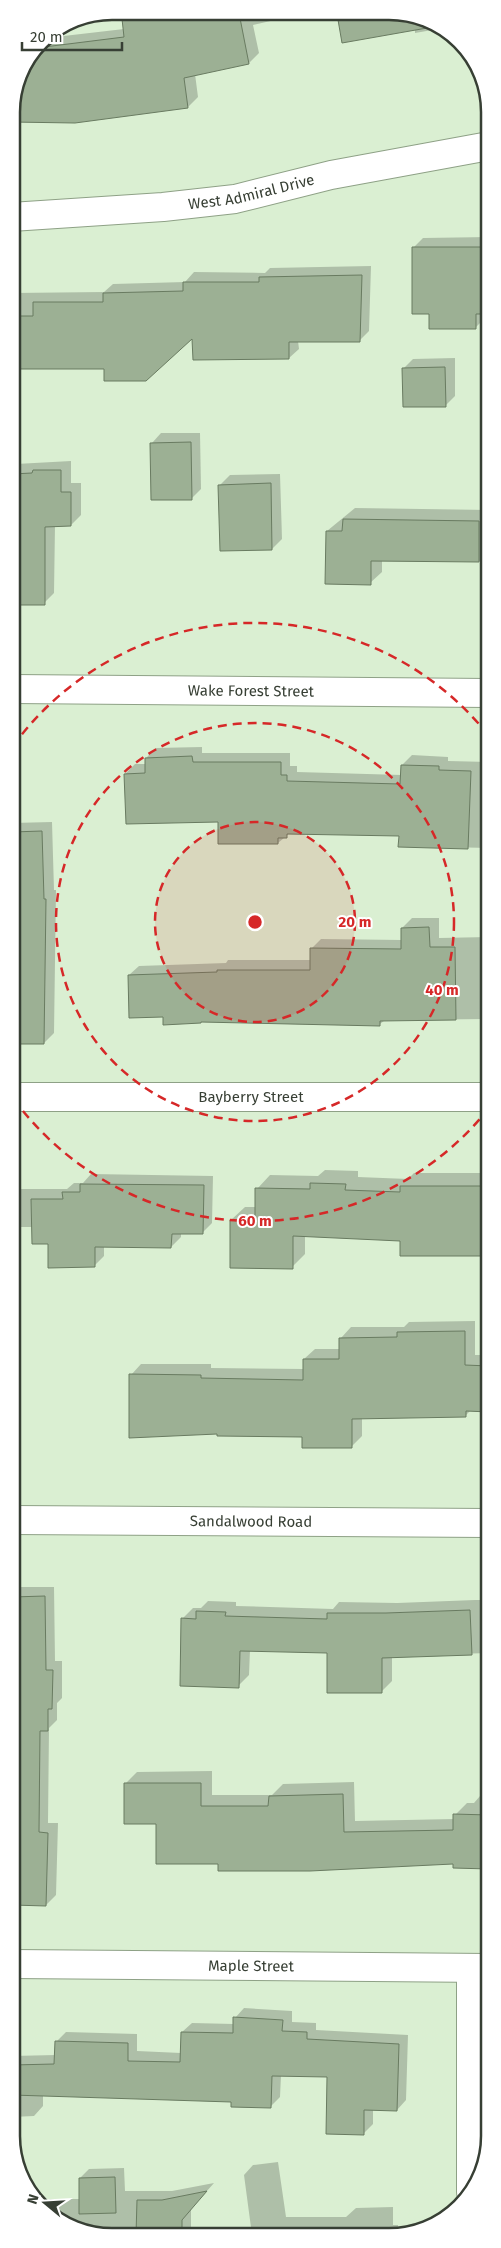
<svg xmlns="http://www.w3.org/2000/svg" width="501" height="2248" viewBox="0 0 501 2248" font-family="'Fira Sans',sans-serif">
	<rect width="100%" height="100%" fill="#daefd2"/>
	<!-- shadow -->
	<g fill="#0003">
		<path d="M131,11l175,2 -53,12 6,28 -10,10 -54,11 3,23 -10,10 -177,-1 11,-38 19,-27 14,-10v6l69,-8 -1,-10z"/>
		<path d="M339,14l76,1 23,14 -23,4v-4l-72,13z"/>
		<path d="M489,237v75h-4v6l-10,10 -45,-16 -17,-64 10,-10z"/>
		<path d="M371,266l-2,65 -10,10h-61l1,8 -10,9 -95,-21 -89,31 -93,-1v-74l92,-1 9,-8 72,-2 9,-10 71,1 5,-5z"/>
		<path d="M455,358v38l-10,10 -42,-37 10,-10z"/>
		<path d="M161,433h39l1,56 -10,10 -39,-56z"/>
		<path d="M71,461v22h10v32l-10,10h-16l-1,68 -10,10 -32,1v-135l4,-5z"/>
		<path d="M280,474l2,65 -10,10 -52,-64 10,-10z"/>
		<path d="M355,508l134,2v51l-107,-1v12l-12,11 -43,-52z"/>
		<path d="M202,747v6h88v13h7v6l105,3v-10l10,-10 36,2v4l41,1v86l-89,-2v-11l-109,-3 -13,11 -58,-22 -95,-47 10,-10h11v-6l10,-10z"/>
		<path d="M52,822l2,68h2l-2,143 -10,10h-32v-220z"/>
		<path d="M412,918h27v20l50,-1v82l-104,1 -5,4 -216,-9 -35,-40 10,-9 87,-3 2,-3h83v-11l10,-10 81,1v-12z"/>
		<path d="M325,1170l33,1v6l50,2 6,-6h75v82h-88v-16l-96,-3v18l-13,13 -61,-47 14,-13h11l1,-18 13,-14 48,1z"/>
		<path d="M91,1174l122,2 -1,47 -10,10 -21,-1v5l-10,10 -67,-1v10l-10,10 -45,-23 -16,-16h-21v-38h55l7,-6h9z"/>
		<path d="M475,1321v34h14v56l-18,-1 -6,6 -103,1v19l-11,11 -48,-11 -85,-3 -87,-58 10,-11h70v4l93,1v-10l11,-10h26v-11l10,-11h53l5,-5z"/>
		<path d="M12,1325h3v28l-3,4z"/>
		<path d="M12,1587h42l1,74h7v37l-5,5v17l-8,8 -1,95h10l-2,72 -10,10 -34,-1z"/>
		<path d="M475,1600h14v53l-97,3v25l-11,11 -53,-41 -78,-1 -1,25 -11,11 -56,-67 11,-11h8l7,-7 28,1v4l97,3 6,-7 58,1z"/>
		<path d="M212,1771v24h60l11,-11 71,-2 1,39 100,-2v-4l12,-12h7l12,-14h3v78h-35v-5l-234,1 -63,-40 -32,-39 12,-12z"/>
		<path d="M244,2008l48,3v11l24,1v7l92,5 -2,65 -9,10 -24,-1v15l-10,10 -34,-58 -48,-1 -1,22 -10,10 -38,-6 -189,-7v12l-9,10 -22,1v-65v4l44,-1v-13l10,-10 71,2v17l44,2 1,-21 10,-9 42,1 1,-6z"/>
		<path d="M278,2162l8,55h60l10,-9 37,-1v18h5v11l-146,-1 -8,-60 9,-10z"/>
		<path d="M124,2168l1,23h47l42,-8 -23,26v26h-99l-49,-29 7,-7h30v-21l9,-9z"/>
	</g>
	<!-- building -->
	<g fill="#9cb094" stroke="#697b61">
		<path d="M179,12l60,1 10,51 -65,14 4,30 -113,15 -64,-1v-16l11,-38 14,-20 88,-11 -2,-18z"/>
		<path d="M337,14l78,1 12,7v6l-85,15z"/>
		<path d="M412,247h77v67h-13v15h-47v-15h-17z"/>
		<path d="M362,275l-2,67h-71v17l-96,1 -1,-21 -46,42h-42v-12h-92v-53h21v-14h70v-9l80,-2v-9h76v-5z"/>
		<path d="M445,367l1,40h-43l-1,-39z"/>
		<path d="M191,442l1,58h-41l-1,-57z"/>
		<path d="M33,470h28v22h10v34l-26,1v78h-33v-131l20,-1z"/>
		<path d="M271,483l1,67 -52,1 -2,-66z"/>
		<path d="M343,519l136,2v41l-108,-1v24l-46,-1 1,-53h16z"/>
		<path d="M192,756l1,6h88v13h6v6l113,3 1,-19 38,1v4l32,1 -3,78 -70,-2 1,-11 -112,-2v4h-9v6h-60v-22l-92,2 -2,-50 21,-1v-15z"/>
		<path d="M42,831l2,68h2l-2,145h-32v-212z"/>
		<path d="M429,927l1,20h25l1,73 -76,1v5l-179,-4v1l-38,2v-8l-34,1 -1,-43 89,-3v-2h93v-22l91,1v-21z"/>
		<path d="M310,1183l36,1 -1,6 55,2v-6h89v70h-89v-15l-107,-5v33l-63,-1v-48h25v-32l55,1z"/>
		<path d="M80,1184l124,1 -1,49h-31l-1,14 -76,-1v20l-47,1v-24h-16l-1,-45h32l-1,-7h18z"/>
		<path d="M465,1331v34l24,1v46l-23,-1v6l-114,2v29h-50v-11l-85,-1v-2l-88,4v-64l72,1v3l102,2v-21h36v-21l58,-1v-5z"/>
		<path d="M45,1596l1,74h7l-1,39h-4v22h-8l-1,101 9,1 -2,73 -34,-1v-308z"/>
		<path d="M470,1610l2,45 -90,3v35h-55v-40l-87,-2 -1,37 -59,-2 1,-68 15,1v-8l30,1 -1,4 102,3v-6h59z"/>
		<path d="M124,1783h77v23h67l1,-10 74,-2 1,38 109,-2v-16l36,1v54l-36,-1v-4l-143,7h-92v-7h-62v-40h-32z"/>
		<path d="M233,2017l50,3 -1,11 25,1v7l92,5 -2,67 -33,-1v25l-38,-1 1,-57 -55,-1 -1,32 -40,-1v-5l-219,-7v-30l42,-1 1,-23 73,2v18l52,1 1,-30 52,1z"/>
		<path d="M115,2177l1,36 -37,1v-36z"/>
		<path d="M207,2191l-25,29v15h-46l1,-35h25z"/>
	</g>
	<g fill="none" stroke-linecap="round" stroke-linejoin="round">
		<!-- minor casing -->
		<g stroke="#8ea186" stroke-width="30">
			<g id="minor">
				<path id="s1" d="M11,217l152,-10 72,-8 96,-24 158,-29"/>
				<path id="s2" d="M12,689l477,4"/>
				<path id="s3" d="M12,1097h477"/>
				<path id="s4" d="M12,1520l477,3"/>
				<path id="s5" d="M12,1964l477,4"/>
				<path d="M471,2192v-224"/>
			</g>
		</g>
		<!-- minor -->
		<use href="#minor" stroke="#fff" stroke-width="28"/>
	</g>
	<!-- distance rings -->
	<circle cx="255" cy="922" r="100" fill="#d62828" fill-opacity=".12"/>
	<g fill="none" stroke="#d62828" stroke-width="2.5" stroke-dasharray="9 6">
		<circle cx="255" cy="922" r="100"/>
		<circle cx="255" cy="922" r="199"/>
		<path d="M489 1108A299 299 0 0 1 13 1098M13 746A299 299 0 0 1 489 736"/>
	</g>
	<g text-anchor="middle" stroke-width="4" stroke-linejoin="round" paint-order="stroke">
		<!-- street labels -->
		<g font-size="15" fill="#373f34" stroke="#fff">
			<text dy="5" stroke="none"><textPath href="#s1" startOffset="242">West Admiral Drive</textPath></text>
			<text dy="5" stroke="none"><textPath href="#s2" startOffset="239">Wake Forest Street</textPath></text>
			<text dy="5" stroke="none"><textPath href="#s3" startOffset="239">Bayberry Street</textPath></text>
			<text dy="5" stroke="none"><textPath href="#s4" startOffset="239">Sandalwood Road</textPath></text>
			<text dy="5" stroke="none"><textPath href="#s5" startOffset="239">Maple Street</textPath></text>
		</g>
	</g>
	<!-- crop -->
	<path d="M0 0H501V2248H0ZM112 20H389A92 92 0 0 1 481 112V2136A92 92 0 0 1 389 2228H112A92 92 0 0 1 20 2136V112A92 92 0 0 1 112 20Z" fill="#fff" fill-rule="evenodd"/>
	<path fill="none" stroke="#373f34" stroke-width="2.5" d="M112 20H389A92 92 0 0 1 481 112V2136A92 92 0 0 1 389 2228H112A92 92 0 0 1 20 2136V112A92 92 0 0 1 112 20Z"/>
	<circle cx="255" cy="922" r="8" fill="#d62828" stroke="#fff" stroke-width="2.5"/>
	<g font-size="15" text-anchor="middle" font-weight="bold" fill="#d62828" stroke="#fff" stroke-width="4" stroke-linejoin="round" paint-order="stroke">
		<text x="355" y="927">20 m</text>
		<text x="442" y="995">40 m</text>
		<text x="255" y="1226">60 m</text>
	</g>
	<!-- north arrow -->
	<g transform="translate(45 2203) rotate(288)" stroke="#ffffff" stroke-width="4" paint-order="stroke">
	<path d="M0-4L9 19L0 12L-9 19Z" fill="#373f34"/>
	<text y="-8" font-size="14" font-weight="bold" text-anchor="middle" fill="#373f34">N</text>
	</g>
	<!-- scale -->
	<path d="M22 42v8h100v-8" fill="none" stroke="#373f34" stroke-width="2.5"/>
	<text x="30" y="42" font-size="15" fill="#373f34" stroke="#ffffff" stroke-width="4" paint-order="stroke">20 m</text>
</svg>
